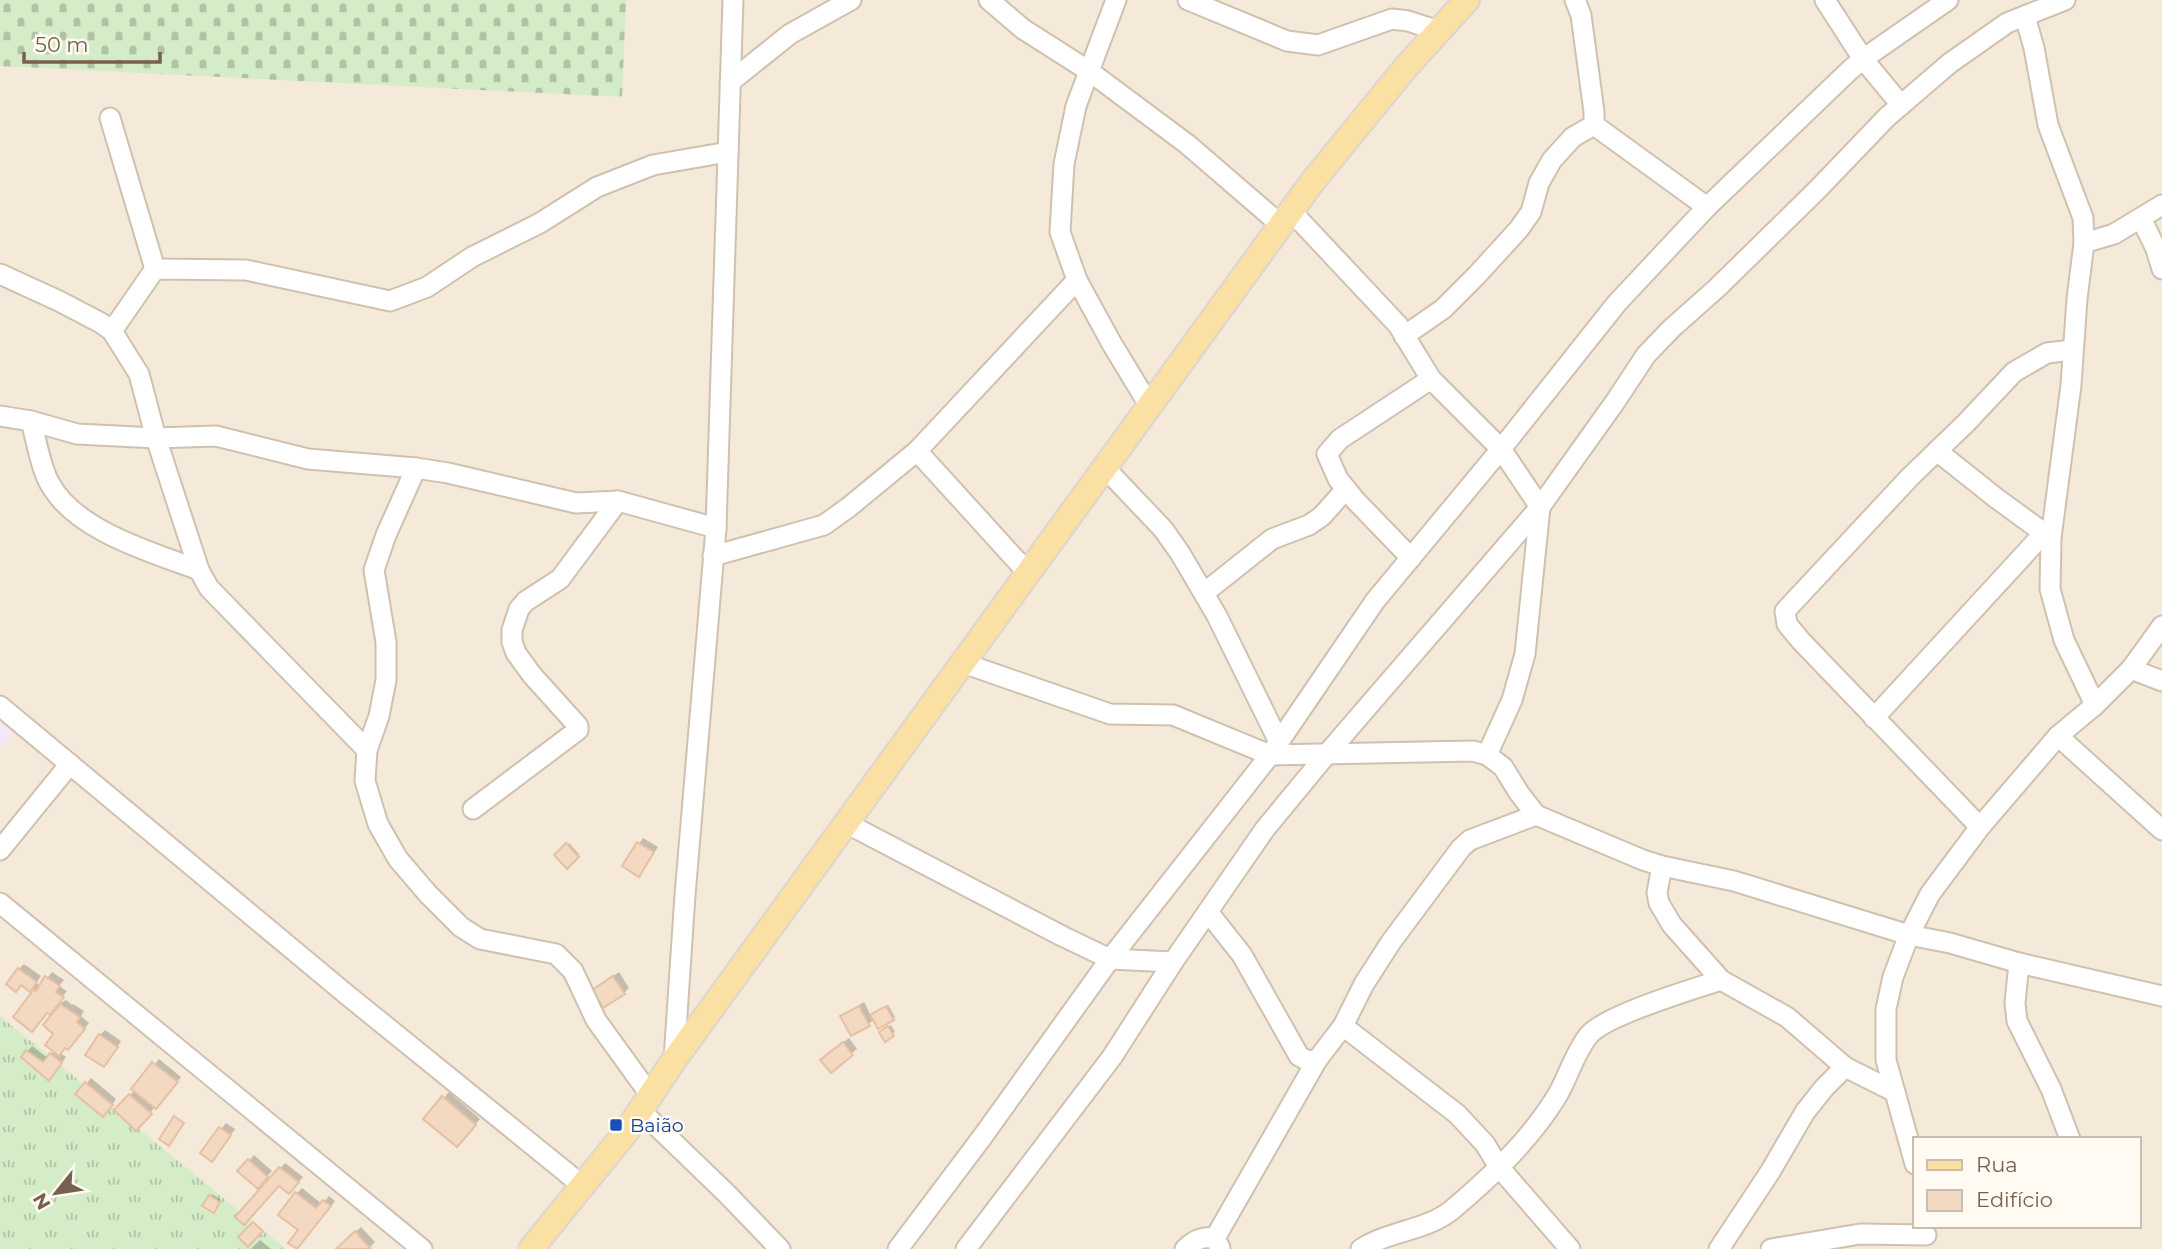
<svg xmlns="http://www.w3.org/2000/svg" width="2162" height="1249" viewBox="0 0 2162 1249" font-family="Montserrat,sans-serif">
	<defs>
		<pattern id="grass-tufts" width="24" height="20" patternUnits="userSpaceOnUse" patternTransform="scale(1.75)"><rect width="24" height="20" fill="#d4ecc8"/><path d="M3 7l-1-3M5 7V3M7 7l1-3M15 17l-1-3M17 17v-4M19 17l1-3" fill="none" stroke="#b1c2a5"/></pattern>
		<pattern id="cemetery-stones" width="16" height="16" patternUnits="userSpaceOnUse" patternTransform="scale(1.75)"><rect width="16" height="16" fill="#d4ecc8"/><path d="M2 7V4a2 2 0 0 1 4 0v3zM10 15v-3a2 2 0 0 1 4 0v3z" fill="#b1c2a5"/></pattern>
	</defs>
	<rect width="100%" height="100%" fill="#fdf7eb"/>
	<!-- residential -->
	<path fill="#f5ead9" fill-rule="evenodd" d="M0,0h2162v1249h-2162zM1915,1139h224v87h-224z"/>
	<!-- education -->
	<path fill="#f4e7fa" d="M0,706l21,18 -21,24z"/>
	<!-- grass -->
	<path fill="url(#grass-tufts)" d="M0,1016l286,233h-286z"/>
	<!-- cemetery -->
	<path fill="url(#cemetery-stones)" d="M0,0h626l-4,97 -622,-31z"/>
	<!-- shadow -->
	<g fill="#0003">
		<path d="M643,838l15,9 -15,23 -19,-4z"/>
		<path d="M569,843l10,11 -12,12 -11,-11z"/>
		<path d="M24,964l17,12 -5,7 5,3 11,-14 12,8 -5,6 8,5 -12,15 11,-6 6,5 1,-1 11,7 -3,5 8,7 -16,20 -7,3 -6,7 6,4 -12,17 -31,-18 9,-10 16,12 7,-8v-17l-2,-18 -6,-4 -13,-19 -12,-8 -3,-15z"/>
		<path d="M619,972l10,16 -5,5 -30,-3z"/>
		<path d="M864,1002l7,14 17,-11 7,12 -2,2h-19l-6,6 -26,-9z"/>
		<path d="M891,1025l4,7 -9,7 -3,-9z"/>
		<path d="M105,1030l16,11 -12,19 -9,-25z"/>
		<path d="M849,1038l8,11 -26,22 -4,-16z"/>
		<path d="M159,1059l22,18 -45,52 -20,-19 19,-20z"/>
		<path d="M91,1078l25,21 -8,11 -30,-16z"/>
		<path d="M449,1092l31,27 -18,21 -36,-21z"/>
		<path d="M226,1123l9,6 -18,25 -15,-1z"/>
		<path d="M254,1155l18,16 -10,11 -22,-11z"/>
		<path d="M285,1163l18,14 -9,10 -15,-3 -41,33z"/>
		<path d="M302,1188l20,16 7,-8 6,5 -34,42 -4,-50z"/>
		<path d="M212,1194l9,6 -6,9 -5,-13z"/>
		<path d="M361,1227l14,15 -7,7h-30z"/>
		<path d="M260,1240l11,9h-20z"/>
	</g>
	<!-- building -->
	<g fill="#f3d9c2" stroke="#e6c0a2" stroke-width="2">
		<path d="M637,842l17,10 -15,25 -17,-11z"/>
		<path d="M566,843l13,14 -12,12 -13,-14z"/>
		<path d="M18,968l19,14 -7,10 -9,-7 -5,7 -10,-8z"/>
		<path d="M45,976l15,10 -4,6 8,5 -14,18 -3,-2 -15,19 -19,-15 21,-28 2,2z"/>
		<path d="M613,976l12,18 -22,14 -11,-18z"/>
		<path d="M60,1004l20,13 -3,5 8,7 -17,21 -3,-2 -6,8 -14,-11 8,-11 -10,-9z"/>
		<path d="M859,1006l11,20 -19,10 -11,-20z"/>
		<path d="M886,1006l8,14 -16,9 -8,-14z"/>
		<path d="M888,1026l6,10 -9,6 -6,-10z"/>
		<path d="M99,1034l19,13 -14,20 -19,-12z"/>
		<path d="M843,1042l10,13 -22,18 -11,-13z"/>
		<path d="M26,1050l17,12 7,-9 12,10 -13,18 -28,-24z"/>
		<path d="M152,1062l26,20 -22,27 -25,-20z"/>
		<path d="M85,1082l28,23 -10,12 -28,-23z"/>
		<path d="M129,1094l23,20 -16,17 -22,-21z"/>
		<path d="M442,1096l34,29 -19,22 -34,-28z"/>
		<path d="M174,1116l10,7 -15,23 -10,-7z"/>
		<path d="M219,1127l12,8 -19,27 -12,-9z"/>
		<path d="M248,1159l20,18 -10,12 -21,-18z"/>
		<path d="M279,1167l20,15 -10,12 -10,-8 -35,39 -9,-8z"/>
		<path d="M295,1192l21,16 7,-8 8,6 -34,43 -9,-6 10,-13 -20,-15z"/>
		<path d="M209,1195l11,7 -6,11 -12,-7z"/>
		<path d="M253,1222l10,9 -15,16 -10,-10z"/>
		<path d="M355,1231l16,18h-35z"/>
	</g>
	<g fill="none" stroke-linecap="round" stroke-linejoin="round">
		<!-- minor casing -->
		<g stroke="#d0c0af" stroke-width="23">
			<g id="minor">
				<path d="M989,0l34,29 66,42 98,73 94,81"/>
				<path d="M1116,0l-40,106 -12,58 -4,68 17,48 35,64 37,61"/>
				<path d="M1188,0l99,41 31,4 74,-26 16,2 31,10"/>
				<path d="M1575,0l6,15 13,97v13"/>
				<path d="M1825,0l38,59 38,46"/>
				<path d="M2025,16l9,32 14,77 35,93 1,25 -7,56 -6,86 -20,153"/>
				<path d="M730,82l60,-48 61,-34"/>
				<path d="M110,118l45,151"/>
				<path d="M1594,125l113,82"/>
				<path d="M1291,211l107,114 33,54 70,70 39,58 -15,147 -13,46 -25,55"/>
				<path d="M2141,218l15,31 6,20"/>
				<path d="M2084,243l30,-9 48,-29"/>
				<path d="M0,274l59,27 42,22 11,8 27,43 17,64 43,132 10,18 158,162"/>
				<path d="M112,331l43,-62 91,1 144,31 37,-14 45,-30 68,-34 57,-36 56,-22 75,-13"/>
				<path d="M1404,336l39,-27 34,-34 42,-46 12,-17 8,-29 13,-23 21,-23 21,-12"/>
				<path d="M0,416l31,5 46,13 79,4 60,-2 92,23 108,9 32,5 128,30 42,-2 98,27"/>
				<path d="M31,421c5,18 10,48 19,63 26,47 101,68 149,86"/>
				<path d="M917,451l111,122"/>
				<path d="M1937,451l59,47 55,40 -1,51 14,51 31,65"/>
				<path d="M1104,467l59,62 17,24 37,63 62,126"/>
				<path d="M416,468l-30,67 -12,35 12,72v38l-7,36 -12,34 -2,31 13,43 20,35 30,35 33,33 19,12 76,15 17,17 23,49 55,76"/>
				<path d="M713,556l111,-31 25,-18 68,-56 160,-171"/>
				<path d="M1411,558l-56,-58 -17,-21 -11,-25 13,-15 91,-60"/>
				<path d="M1204,593l68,-54 37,-14 13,-9 24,-27"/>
				<path d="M963,663l147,51 63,1 97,40 203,-4 14,4 16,12 16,26 17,22 107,45 19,6 72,15 175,54 41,8 69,20 143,33"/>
				<path d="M2131,669l31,12"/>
				<path d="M0,706l346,288 237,192"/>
				<path d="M1874,718l170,-185"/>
				<path d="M2058,736l104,94"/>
				<path d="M473,809l105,-79v-4l-46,-51 -16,-22 -4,-11v-12l7,-21 7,-8 34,-22 58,-78"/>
				<path d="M846,823l216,113 48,23 63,3"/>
				<path d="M1980,827l-179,-186 -14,-17 -2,-13 125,-134 56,-54 48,-51 33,-19 25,-3"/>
				<path d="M0,850l70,-86"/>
				<path d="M1662,866l-5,27 2,10 13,22 49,55 66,37 58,50 50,25"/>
				<path d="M0,903l422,346"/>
				<path d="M1208,912l34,43 57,101 9,5 9,-1 26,-34 21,-42 27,-42 70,-94 9,-8 66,-25"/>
				<path d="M2019,963l-4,40 2,18 34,68 19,50"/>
				<path d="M1343,1026l114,88 28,30 14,23 71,82"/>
				<path d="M674,1060l11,-165 31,-367 17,-528"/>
				<path d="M641,1111l86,83 53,55"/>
				<path d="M1915,1164l-29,-104v-51l7,-32 16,-42 21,-41 50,-67 78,-91 37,-31 36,-36 31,-43"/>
				<path d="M1215,1238l102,-178"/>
				<path d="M898,1249l85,-113 127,-177 160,-204 105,-154 126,-152 116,-146 90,-96 143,-137 13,-11 85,-59"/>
				<path d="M966,1249l146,-192 61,-95 92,-133 61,-74 214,-248 75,-105 31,-47 26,-27 45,-40 100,-98 70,-73 63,-54 57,-40 58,-23"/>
				<path d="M1185,1249c10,-9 17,-13 30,-11l5,10"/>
				<path d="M1361,1249c29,-19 66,-18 92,-40 39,-33 77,-69 104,-113 11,-19 18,-44 32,-61 17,-20 104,-46 132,-55"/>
				<path d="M1719,1249l51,-77 35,-60 19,-24 21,-21"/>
				<path d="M1771,1249l89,-15 66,1"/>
			</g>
		</g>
		<!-- major casing -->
		<g stroke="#dcd5d1" stroke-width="28">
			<path id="major" d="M531,1249l95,-117 48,-72 639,-879 93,-114 61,-67"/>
		</g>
		<!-- minor -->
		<use href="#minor" stroke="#fff" stroke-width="19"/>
		<!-- major -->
		<use href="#major" stroke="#fbe0a4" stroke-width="24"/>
	</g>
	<!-- markers -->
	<rect fill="#1a4fb4" stroke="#fffbf2" stroke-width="2.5" x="609" y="1118" width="14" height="14" rx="3.5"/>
	<g text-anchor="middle" stroke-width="5" stroke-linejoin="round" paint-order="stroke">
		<!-- transit labels -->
		<g font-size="19" fill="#164399" stroke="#fffbf2" text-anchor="start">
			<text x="630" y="1132">Baião</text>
		</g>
	</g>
	<!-- legend -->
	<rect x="1913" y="1137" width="228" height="91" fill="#fffbf2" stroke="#c9bdb0" stroke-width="2"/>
	<rect x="1927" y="1160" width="35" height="10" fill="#fbe0a4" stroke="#c9bdb0" stroke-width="2"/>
	<text x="1976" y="1172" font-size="21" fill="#795f4d">Rua</text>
	<rect x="1927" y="1190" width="35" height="21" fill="#f3d9c2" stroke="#c9bdb0" stroke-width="2"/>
	<text x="1976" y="1207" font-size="21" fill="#795f4d">Edifício</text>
	<!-- north arrow -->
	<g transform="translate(56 1193) rotate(240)" stroke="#fffbf2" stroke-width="5" paint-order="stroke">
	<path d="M0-5L12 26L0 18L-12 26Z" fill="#795f4d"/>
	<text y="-10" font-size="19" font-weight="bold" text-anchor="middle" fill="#795f4d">N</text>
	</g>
	<!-- scale -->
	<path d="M24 52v10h136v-10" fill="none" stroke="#795f4d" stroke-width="3.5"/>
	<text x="35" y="52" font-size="21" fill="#795f4d" stroke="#fffbf2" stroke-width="5" paint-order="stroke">50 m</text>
</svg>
